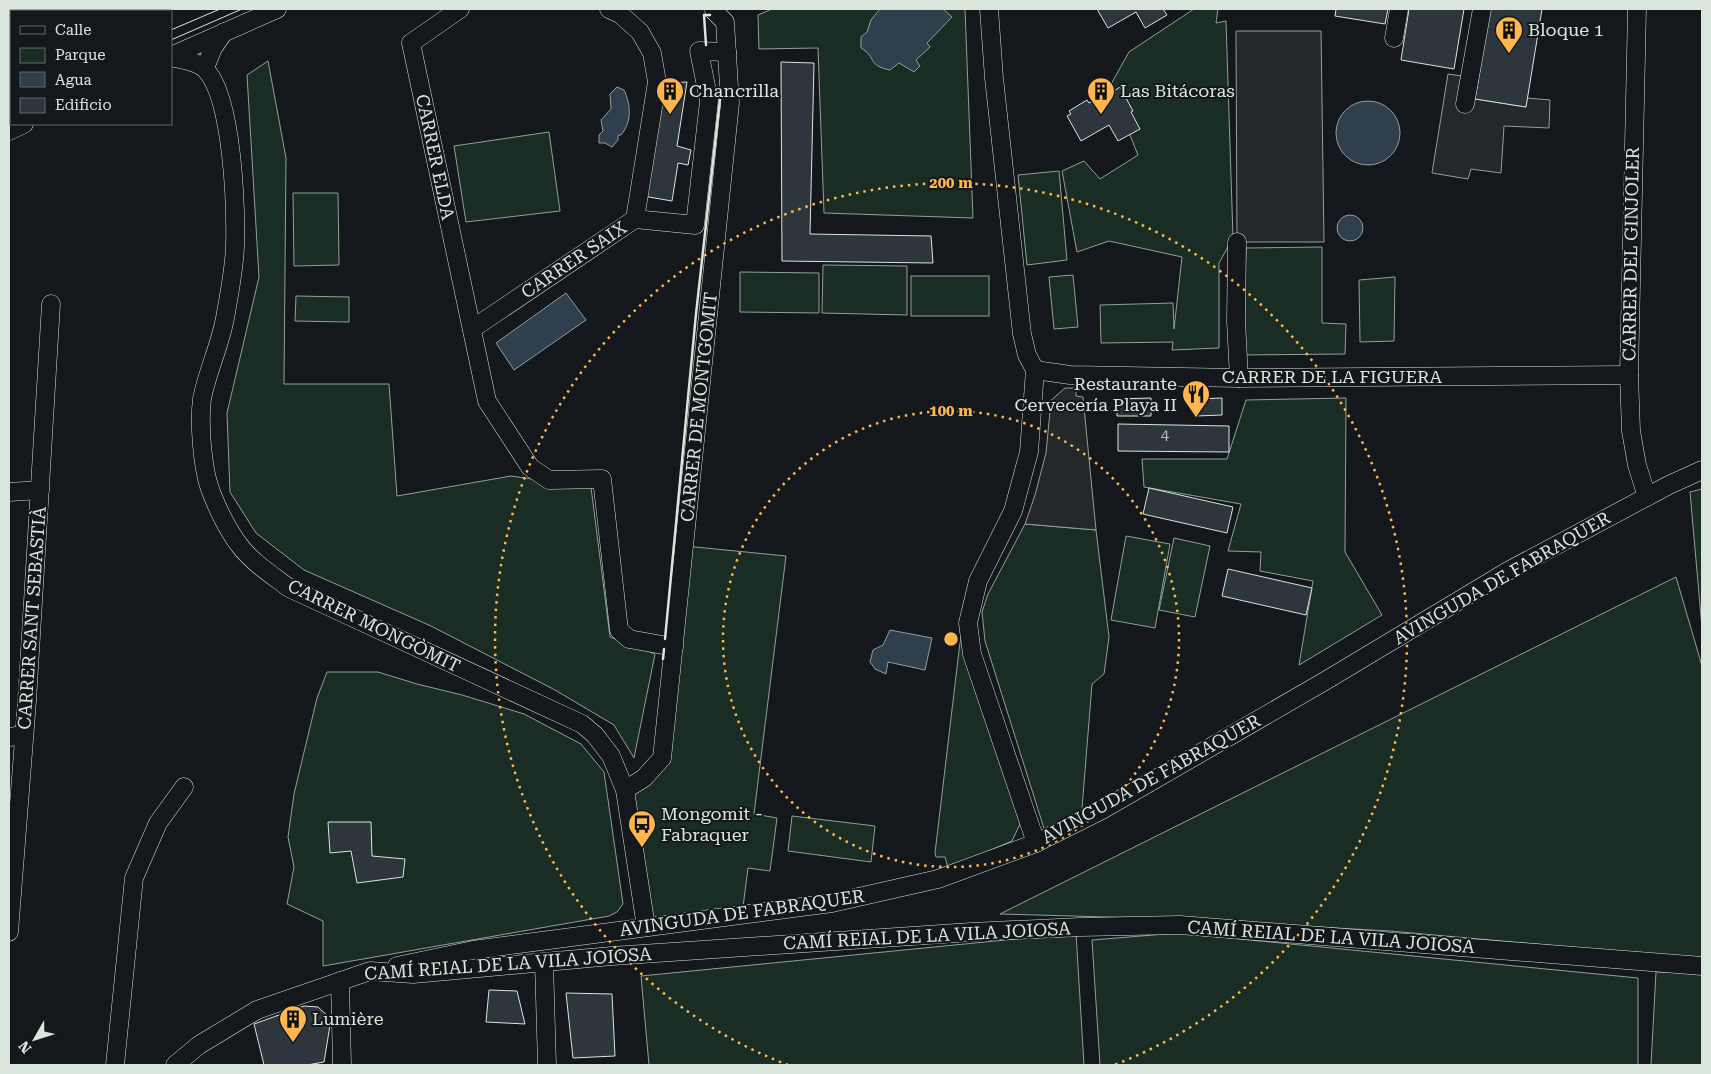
<svg xmlns="http://www.w3.org/2000/svg" width="1711" height="1074" viewBox="0 0 1711 1074" font-family="'Roboto Serif',serif">
	<rect width="100%" height="100%" fill="#14181c"/>
	<!-- green -->
	<g fill="#1a2d24" stroke="#939e99">
		<path d="M772,9h193l8,209 -149,-5 -6,-165 -59,1 -1,-34z"/>
		<path d="M1194,9h24l-2,14 10,-2 7,217 -14,25v85l-47,2 1,-8 -72,1 -1,-38 73,-2 1,26 8,-72 -73,-16 -32,11 -15,-81 22,-10 16,18 38,-24 -28,-69 19,-34z"/>
		<path d="M268,61l18,97 -2,226h105l8,112 114,-20 80,11 19,150 45,17 -21,104 -20,-33 -59,-35 -124,-64 -127,-56 -48,-37 -26,-41 -3,-79 32,-136 -12,-202z"/>
		<path d="M549,132l11,79 -94,11 -12,-76z"/>
		<path d="M1059,171l8,89 -40,5 -9,-90z"/>
		<path d="M293,193h45l1,72 -45,1z"/>
		<path d="M1322,247v76l24,1 -1,30 -102,1 3,-107z"/>
		<path d="M823,265l84,1v49l-85,-2z"/>
		<path d="M740,272l79,1v40l-79,-1z"/>
		<path d="M1073,275l5,52 -24,2 -5,-52z"/>
		<rect x="911" y="276" width="78" height="40"/>
		<path d="M1395,277l-1,64 -34,1 -1,-62z"/>
		<path d="M296,296l53,1v25l-54,-1z"/>
		<path d="M1346,398l-1,154 37,63 -83,50 14,-84 -53,-10 1,-19 -33,-1 13,-47 -97,-17 -2,-28h85l19,-59z"/>
		<path d="M1702,489v139l-12,-136z"/>
		<path d="M1025,524l71,6 13,107 -5,37 -12,10 -11,137 -34,17 -62,-197 -3,-29 6,-18z"/>
		<path d="M1126,536l44,8 -15,84 -44,-8z"/>
		<path d="M1174,538l36,8 -15,71 -36,-7z"/>
		<path d="M685,546l101,10 -32,258 23,4 -7,53 -22,-3 -6,47 -96,12 -21,-137 37,-32z"/>
		<path d="M1676,577l26,89v293l-312,-28 -211,-12 -179,-5z"/>
		<path d="M961,634l53,165 6,25 -8,17 -64,27 -3,-11h-9l-1,-4z"/>
		<path d="M327,672h51l39,12 45,11 62,19 57,30 23,28 19,132 -6,8 -8,4 -286,50v-45l-36,-17 7,-37 -6,-30 6,-43 23,-96z"/>
		<path d="M792,816l83,10 -4,36 -83,-11z"/>
		<path d="M1076,933l8,132h-435l-8,-89z"/>
		<path d="M1178,933l460,45v87h-538l-8,-125z"/>
		<path d="M1656,972h46v93h-51z"/>
	</g>
	<!-- parking -->
	<g fill="#24282b" stroke="#939e99">
		<path d="M1236,31h85l3,211h-87z"/>
		<path d="M1448,74l14,2 14,23 50,8 1,-9 23,2 -1,28 -45,-2 -3,47 -30,-4 -3,10 -36,-6z"/>
		<path d="M1065,388h11v8l7,1 13,133 -71,-6 10,-29 11,-42 4,-42 -2,-8z"/>
	</g>
	<!-- water -->
	<g fill="#2f3f4d" stroke="#939e99">
		<path d="M880,9h63l9,8 -25,26 3,4 -14,13 4,6 -6,6 -15,-9 -9,7c-24,-5 -12,-12 -29,-22v-11l6,-5 4,-12z"/>
		<path d="M617,87l7,3c7,15 8,32 -3,45h-3v5l-6,7 -7,-4h-6v-8l4,-4 -2,-11 10,-11 -1,-15z"/>
		<circle cx="1368" cy="133" r="32"/>
		<circle cx="1350" cy="228" r="13"/>
		<path d="M566,293l20,27 -72,50 -18,-27z"/>
		<path d="M890,630l42,8 -7,32 -37,-8 -2,12 -11,-5 -5,-7 3,-12 10,-5z"/>
	</g>
	<!-- building -->
	<g fill="#2c363c" stroke="#d8e6dc">
		<path d="M1097,9h66l4,6 -22,13 -9,-16 -28,16z"/>
		<path d="M1336,9h52l-3,15 -50,-8z"/>
		<path d="M1409,9h55l-10,60 -53,-9z"/>
		<path d="M1490,9h52l-16,98 -51,-8z"/>
		<path d="M781,62l33,1 -4,171 121,2 2,27 -151,-2z"/>
		<path d="M687,82l-10,64 14,4 -3,15 -10,-2 -6,38 -29,-5 21,-113z"/>
		<path d="M1120,87l13,24 -2,1 9,17 -22,12 -9,-16 -28,16 -14,-25 4,-2 -2,-3 18,-11 2,3 4,-2 2,3 20,-11 -1,-2z"/>
		<path d="M1151,398v18h-34v-17z"/>
		<path d="M1222,398v17l-26,1v-17z"/>
		<path d="M1118,424l111,2v26l-111,-1z"/>
		<path d="M1149,488l84,19 -6,26 -84,-19z"/>
		<path d="M1228,569l84,19 -6,27 -84,-19z"/>
		<path d="M328,822h43l1,34 33,3 -2,18 -46,6 -6,-32 -21,2z"/>
		<path d="M489,990l28,1 8,33 -39,-2z"/>
		<path d="M566,993l46,1 3,62 -42,2z"/>
		<path d="M304,1006l14,1 13,12 -7,43 -17,3h-43l-10,-41z"/>
	</g>
	<g fill="none" stroke-linecap="round" stroke-linejoin="round">
		<!-- minor casing -->
		<g stroke="#d8e6dc" stroke-width="19">
			<g id="minor">
				<path d="M460,9l-49,34 76,358 43,66 19,13 53,-1 17,151 10,9 45,8"/>
				<path d="M989,9l5,69 28,256 5,21 8,15"/>
				<path d="M1637,9l-8,366 2,56 6,34 10,32"/>
				<path d="M1394,38l5,-29"/>
				<path d="M171,56l106,-47"/>
				<path d="M171,57c11,3 27,4 35,13 27,30 30,137 29,177 -1,23 -6,49 -10,71 -5,28 -18,54 -23,81 -3,22 0,65 7,87 6,18 19,45 31,60 13,17 32,29 49,42l293,136 13,11 16,21 14,34 21,137"/>
				<path d="M205,68l8,-20 11,-16"/>
				<path d="M1465,104l17,-95"/>
				<path d="M9,131l15,-7"/>
				<path d="M635,219l60,6 14,-124 -10,-50 28,1"/>
				<path d="M1237,242l-1,79 3,57"/>
				<path d="M472,329l163,-110 22,-137 -5,-29 -12,-21 -20,-18 -11,-5"/>
				<path d="M1035,370l35,5 169,3 390,-3"/>
				<path d="M1035,370l-6,82 -16,59 -35,70 -10,42 4,31 64,189"/>
				<path d="M9,492l31,-2"/>
				<path d="M9,737l15,-2"/>
				<path d="M625,790l19,-12 18,-20 68,-655 -5,-81 -11,-11"/>
				<path d="M9,932l18,-231 24,-397"/>
				<path d="M544,963l3,102"/>
				<path d="M397,966l76,-16 359,-47 106,-24 98,-36 66,-33 223,-129 183,-110 161,-86 33,-15"/>
				<path d="M340,981l2,84"/>
				<path d="M115,1065l19,-187 24,-55 26,-36"/>
				<path d="M175,1065l24,-20 58,-35 113,-39 43,3 199,-18 359,-24 109,-5 100,-2 522,41"/>
			</g>
		</g>
		<!-- minor -->
		<use href="#minor" stroke="#14181c" stroke-width="18"/>
		<!-- tram -->
		<g stroke="#d8e6dc" stroke-width="1">
			<path d="M171,30l49,-21"/>
			<path d="M171,40l71,-31"/>
			<path d="M9,113l2,-1"/>
		</g>
		<!-- wall -->
		<g stroke="#d8e6dc" stroke-width="2.5">
			<path d="M706,45l-2,-30h6"/>
			<path d="M665,639l31,-325 24,-215 -5,-11"/>
			<path d="M663,659l1,-10"/>
		</g>
	</g>
	<!-- distance rings -->
	<g fill="none" stroke="#ffb74d" stroke-width="2.5" stroke-dasharray="2.5 5">
		<circle cx="951" cy="639" r="228"/>
		<path d="M788 1065A456 456 0 1 1 1114 1065"/>
	</g>
	<!-- icons -->
	<defs>
		<g id="building-pin" transform="scale(1.4375)"><path d="M0 17L-7.5 6A9.5 9.5 0 1 1 7.5 6Z" fill="#ffb74d" stroke="#14181c"/><path d="M-4-6H4V6H1V3H-1V6H-4ZM-2.5-4.3h1.7v1.8h-1.7ZM.8-4.3h1.7v1.8H.8ZM-2.5-1h1.7V.8h-1.7ZM.8-1h1.7V.8H.8Z" fill="#111"/></g>
		<g id="restaurant-pin" transform="scale(1.4375)"><path d="M0 17L-7.5 6A9.5 9.5 0 1 1 7.5 6Z" fill="#ffb74d" stroke="#14181c"/><path d="M-5-6h1v4h1v-4h1v4h1v-4h1v5L-1.5 .5V6h-2V.5L-5-1ZM5-6V6H3V1.5H1.5Q1.5-4 5-6Z" fill="#111"/></g>
		<g id="bus-pin" transform="scale(1.4375)"><path d="M0 17L-7.5 6A9.5 9.5 0 1 1 7.5 6Z" fill="#ffb74d" stroke="#14181c"/><path d="M-5-6H5V4H4V6H2V4H-2V6H-4V4H-5ZM-3.5-4V0h7V-4ZM-3.5 1.2v1.5H-2V1.2ZM2 1.2v1.5H3.5V1.2Z" fill="#111"/></g>
	</defs>
	<g fill-rule="evenodd">
		<use href="#building-pin" x="1509" y="30"/>
		<use href="#building-pin" x="670" y="91"/>
		<use href="#building-pin" x="1101" y="91"/>
		<use href="#restaurant-pin" x="1196" y="394"/>
		<use href="#bus-pin" x="642" y="824"/>
		<use href="#building-pin" x="293" y="1019"/>
	</g>
	<g text-anchor="middle" stroke-width="4" stroke-linejoin="round" paint-order="stroke">
		<!-- number labels -->
		<g font-size="15" fill="#adbab4">
			<text x="1165" y="440">4</text>
		</g>
		<!-- poi labels -->
		<g font-size="18" fill="#d8e6dc" stroke="#14181c" text-anchor="start">
			<text x="1528" y="36">Bloque 1</text>
			<text x="689" y="97">Chancrilla</text>
			<text x="1120" y="97">Las Bitácoras</text>
			<text x="1177" y="390" text-anchor="end">Restaurante<tspan x="1177" dy="21">Cervecería Playa II</tspan></text>
			<text x="661" y="820">Mongomit -<tspan x="661" dy="21">Fabraquer</tspan></text>
			<text x="312" y="1025">Lumière</text>
		</g>
		<!-- street labels -->
		<g font-size="18" fill="#d8e6dc" stroke="#14181c">
			<text transform="translate(435 157) rotate(78)" y="6">CARRER ELDA</text>
			<text transform="translate(1631 254) rotate(-89)" y="6">CARRER DEL GINJOLER</text>
			<text transform="translate(574 260) rotate(-34)" y="6">CARRER SAIX</text>
			<text x="1332" y="383">CARRER DE LA FIGUERA</text>
			<text transform="translate(699 407) rotate(-84)" y="6">CARRER DE MONTGOMIT</text>
			<text transform="translate(1502 578) rotate(-30)" y="6">AVINGUDA DE FABRAQUER</text>
			<text transform="translate(32 618) rotate(-86)" y="6">CARRER SANT SEBASTIÀ</text>
			<text transform="translate(374 626) rotate(26)" y="6">CARRER MONGÒMIT</text>
			<text transform="translate(1151 779) rotate(-29)" y="6">AVINGUDA DE FABRAQUER</text>
			<text transform="translate(742 913) rotate(-8)" y="6">AVINGUDA DE FABRAQUER</text>
			<text transform="translate(927 936) rotate(-3)" y="6">CAMÍ REIAL DE LA VILA JOIOSA</text>
			<text transform="translate(1331 937) rotate(4)" y="6">CAMÍ REIAL DE LA VILA JOIOSA</text>
			<text transform="translate(508 964) rotate(-4)" y="6">CAMÍ REIAL DE LA VILA JOIOSA</text>
		</g>
	</g>
	<circle cx="951" cy="639" r="8" fill="#ffb74d" stroke="#14181c" stroke-width="2.5"/>
	<g font-size="15" text-anchor="middle" font-weight="bold" fill="#ffb74d" stroke="#14181c" stroke-width="4" stroke-linejoin="round" paint-order="stroke">
		<text x="951" y="188">200 m</text>
		<text x="951" y="416">100 m</text>
	</g>
	<!-- border -->
	<rect width="1711" height="1074" fill="none" stroke="#d8e6dc" stroke-width="20"/>
	<!-- legend -->
	<rect x="10" y="10" width="162" height="115" fill="#14181c" stroke="#626a69"/>
	<rect x="20" y="26" width="25" height="8" fill="#14181c" stroke="#626a69"/>
	<text x="55" y="35" font-size="15" fill="#d8e6dc">Calle</text>
	<rect x="20" y="48" width="25" height="15" fill="#1a2d24" stroke="#626a69"/>
	<text x="55" y="60" font-size="15" fill="#d8e6dc">Parque</text>
	<rect x="20" y="72" width="25" height="15" fill="#2f3f4d" stroke="#626a69"/>
	<text x="55" y="85" font-size="15" fill="#d8e6dc">Agua</text>
	<rect x="20" y="98" width="25" height="15" fill="#2c363c" stroke="#626a69"/>
	<text x="55" y="110" font-size="15" fill="#d8e6dc">Edificio</text>
	<!-- north arrow -->
	<g transform="translate(35 1039) rotate(231)" stroke="#14181c" stroke-width="4" paint-order="stroke">
	<path d="M0-4L9 19L0 12L-9 19Z" fill="#d8e6dc"/>
	<text y="-8" font-size="14" font-weight="bold" text-anchor="middle" fill="#d8e6dc">N</text>
	</g>
</svg>
